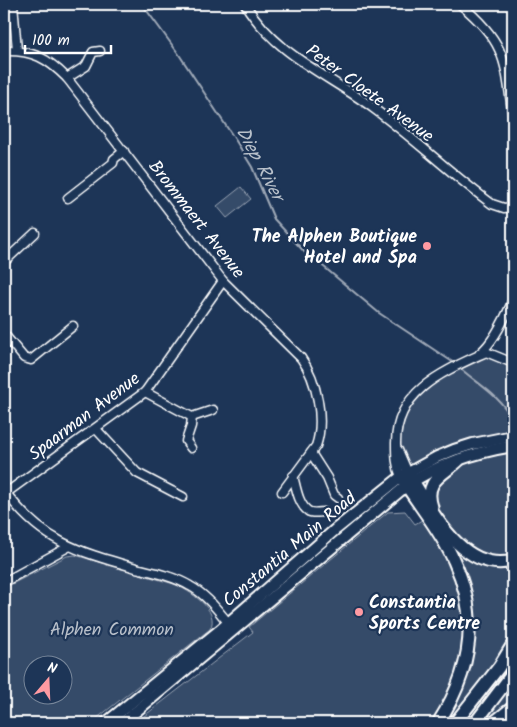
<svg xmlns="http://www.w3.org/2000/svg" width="517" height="727" viewBox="0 0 517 727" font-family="Kalam,sans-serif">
	<rect width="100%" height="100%" fill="#1d3557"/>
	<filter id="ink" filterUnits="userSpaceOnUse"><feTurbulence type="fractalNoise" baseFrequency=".02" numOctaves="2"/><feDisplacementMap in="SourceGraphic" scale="10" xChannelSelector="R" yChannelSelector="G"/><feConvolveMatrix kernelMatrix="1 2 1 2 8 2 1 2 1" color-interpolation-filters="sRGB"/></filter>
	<g filter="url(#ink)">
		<!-- green -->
		<g fill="#364b69" stroke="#9aa5b4" fill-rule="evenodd">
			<path d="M241,187l10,12 -24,19 -10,-12z"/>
			<path d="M486,352l27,11v360h-378l118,-91 -4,-5 139,-115 17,-1 10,13 19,-11 -4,-23 29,-31 -5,-8 -46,22 -12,-27 1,-19 20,-35z"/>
			<path d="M75,555l99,29c14,6 47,26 36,45l-119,94h-87v-135l63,-32zM32,664h30v30h-30z"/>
		</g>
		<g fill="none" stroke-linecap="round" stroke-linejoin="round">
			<!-- stream -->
			<g stroke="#a0aab8" stroke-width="2">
				<path d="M142,4l36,49 58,88 16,26 22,52 35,38 15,10 55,46 75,50"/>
				<path d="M461,369c21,18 38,26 52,51"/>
			</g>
			<!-- minor casing -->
			<g stroke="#fff" stroke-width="11">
				<g id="minor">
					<path d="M13,4l4,46"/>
					<path d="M245,4c32,52 82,70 128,104 41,30 78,66 119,96l12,4 9,-1"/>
					<path d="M460,4c47,39 45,57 53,114"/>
					<path d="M4,51c29,-1 43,7 63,27l156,203 78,77c16,22 24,62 15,88l-34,46"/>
					<path d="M67,78l19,-12 7,-14 7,-1"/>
					<path d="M68,198l45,-35 1,-4 10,-8"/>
					<path d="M4,262l31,-29"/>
					<path d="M4,334l20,24 7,2 42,-34"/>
					<path d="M486,352l27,11"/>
					<path d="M480,353c13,-10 26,-37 33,-53"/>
					<path d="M145,392l47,25 21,-7"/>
					<path d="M96,429l41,44 46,24"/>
					<path d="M191,448l-5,-7 5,-15 1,-9"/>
					<path d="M398,450l10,23"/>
					<path d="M311,453l16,25 7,17 4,3"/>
					<path d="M293,476c3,10 5,28 15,35 4,3 12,1 16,1"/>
					<path d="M401,477c-5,-11 -5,-22 -5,-34 0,-53 49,-72 90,-91"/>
					<path d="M4,490c38,53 76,62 136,79 17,4 35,8 50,17 17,9 29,26 41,40"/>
					<path d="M6,493l139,-101 78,-111"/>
					<path d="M4,582l64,-35"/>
				</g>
			</g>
			<!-- major casing -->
			<g stroke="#fff" stroke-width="14">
				<g id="major">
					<path d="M106,723l113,-92 117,-102 65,-52 36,-20 17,-7 19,-6 40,-8"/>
					<path d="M122,723l284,-237c32,-22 70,-34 107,-40"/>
				</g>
			</g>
			<!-- highway casing -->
			<g stroke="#fff" stroke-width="15">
				<g id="highway">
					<path d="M408,473c23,35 53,101 105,88"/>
					<path d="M401,477c17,28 40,54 53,84 26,56 17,111 -16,162"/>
					<path d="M432,507c-9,-27 12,-32 27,-47"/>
					<path d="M455,723l44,-56 14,-23"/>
					<path d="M475,723l38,-50"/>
					<path d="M493,723l20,-16"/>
				</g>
			</g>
			<!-- minor -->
			<use href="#minor" stroke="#1d3557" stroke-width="8"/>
			<!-- major -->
			<use href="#major" stroke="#1d3557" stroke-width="10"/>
			<!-- highway -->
			<use href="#highway" stroke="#1d3557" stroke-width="11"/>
		</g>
	</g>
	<!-- markers -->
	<g fill="#ff9aa2" stroke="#1d3557" stroke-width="2">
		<circle cx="427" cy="246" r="5"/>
		<circle cx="359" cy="612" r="5"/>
	</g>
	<g text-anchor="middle" stroke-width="4.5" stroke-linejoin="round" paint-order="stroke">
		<!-- street labels -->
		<g font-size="18" fill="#fff" stroke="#1d3557">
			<text transform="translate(370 93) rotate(36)" y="6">Peter Cloete Avenue</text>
			<text transform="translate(197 219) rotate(52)" y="6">Brommaert Avenue</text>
			<text transform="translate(84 416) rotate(-37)" y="6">Spaarman Avenue</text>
			<text transform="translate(289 549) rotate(-40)" y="6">Constantia Main Road</text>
		</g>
		<!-- poi labels -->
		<g font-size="18" font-weight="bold" fill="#fff" stroke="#1d3557" text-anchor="end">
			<text x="417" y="242">The Alphen Boutique<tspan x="417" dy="21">Hotel and Spa</tspan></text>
			<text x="369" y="608" text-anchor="start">Constantia<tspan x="369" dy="21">Sports Centre</tspan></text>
		</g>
		<!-- park labels -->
		<g font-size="18" fill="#b9c0ca" stroke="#1d3557">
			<text x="112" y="635">Alphen Common</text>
		</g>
		<!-- water labels -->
		<g font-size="19" font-style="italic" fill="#b8c0ca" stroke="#1d3557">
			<text transform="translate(261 163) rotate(62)" y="7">Diep River</text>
		</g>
	</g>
	<!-- margin -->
	<rect width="517" height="727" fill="none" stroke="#1d3557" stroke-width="20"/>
	<rect x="10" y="10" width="497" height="707" fill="none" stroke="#fff" stroke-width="2" filter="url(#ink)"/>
	<!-- north arrow -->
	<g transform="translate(48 680) rotate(19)"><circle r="24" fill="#1d3557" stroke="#77869a"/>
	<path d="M0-4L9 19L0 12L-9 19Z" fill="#ff9aa2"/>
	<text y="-8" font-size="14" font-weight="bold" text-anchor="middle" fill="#ffffff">N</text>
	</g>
	<!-- scale -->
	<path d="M25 45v8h86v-8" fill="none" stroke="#ffffff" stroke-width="2.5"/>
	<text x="32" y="45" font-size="15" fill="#ffffff" stroke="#1d3557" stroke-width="4" paint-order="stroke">100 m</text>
</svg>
